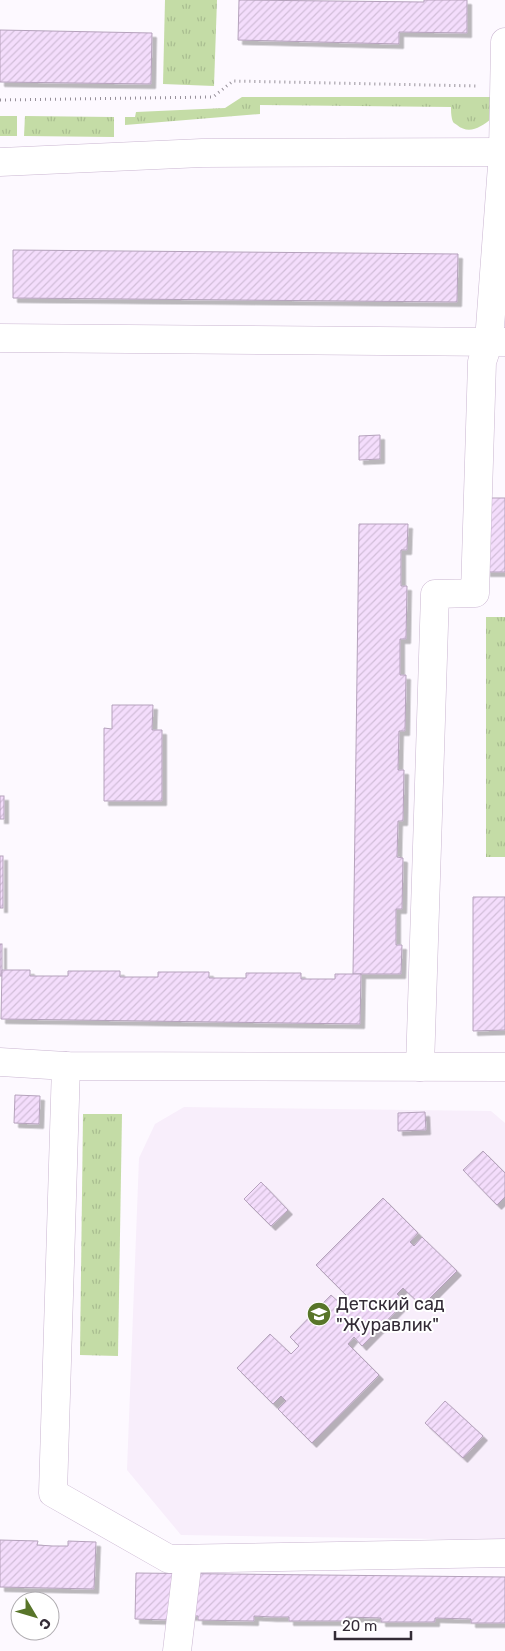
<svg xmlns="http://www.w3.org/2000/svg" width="505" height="1651" viewBox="0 0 505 1651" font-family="Rubik,sans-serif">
	<defs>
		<pattern id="grass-tufts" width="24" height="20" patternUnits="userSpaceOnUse" patternTransform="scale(1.25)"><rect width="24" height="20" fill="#c4dca6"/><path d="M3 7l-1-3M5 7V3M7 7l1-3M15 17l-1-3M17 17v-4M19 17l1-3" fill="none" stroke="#a9bd90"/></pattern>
		<pattern id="building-hatch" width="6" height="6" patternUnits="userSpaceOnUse" patternTransform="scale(1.25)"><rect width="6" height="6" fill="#f4ddfc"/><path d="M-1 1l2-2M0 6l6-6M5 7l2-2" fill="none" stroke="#d2bed9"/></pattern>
		<filter id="shadow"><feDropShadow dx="4.5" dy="4.5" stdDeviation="0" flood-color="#0004"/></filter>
	</defs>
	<rect width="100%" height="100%" fill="#fdf9ff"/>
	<!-- built -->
	<path fill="#f8eefb" d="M184,1107l307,4 14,12v417l-324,-5 -54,-65 12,-312 16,-34z"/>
	<!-- grass -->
	<g fill="url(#grass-tufts)">
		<path d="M165,0h52l-3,86 -51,-2z"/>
		<path d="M242,97h252l-3,22c-10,8 -22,16 -34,6 -3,-2 -4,-2 -5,-6 -1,-4 -1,-9 -1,-12l-191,-2v9l-135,11v-8h10l1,-5 89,-4z"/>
		<rect x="0" y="116" width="17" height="20"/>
		<path d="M25,116l89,1v20l-90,-1z"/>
		<rect x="486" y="617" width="19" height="240"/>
		<path d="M83,1114h39l-4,242 -38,-1z"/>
	</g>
	<!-- building -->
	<g fill="url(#building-hatch)" stroke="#b5a2bc" filter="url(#shadow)">
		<path d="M239,0l185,2v-2h43v33l-68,-1v12l-161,-4z"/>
		<path d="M0,30l152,3 -1,51 -151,-2z"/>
		<path d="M13,250l445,4 -1,48 -444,-4z"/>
		<path d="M380,435v24l-21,1v-24z"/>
		<rect x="486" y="498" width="19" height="74"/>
		<path d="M359,524h49l-1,26h-6v36h6l-1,53h-6v36h6l-1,56h-6l-1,39h6l-1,51h-5l-1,36 6,1 -1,51h-6v36h6l-1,29h-48z"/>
		<path d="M112,705h41l-1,25h10v71h-58v-73l8,1z"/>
		<rect x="0" y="796" width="4" height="23"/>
		<rect x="0" y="856" width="3" height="52"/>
		<path d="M473,897h32v133l-32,1z"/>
		<rect x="0" y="944" width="2" height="32"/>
		<path d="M2,970h28v6h38v-5h52v6h38v-5h51v6h37v-5h55v6h34v-5h26l-1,50 -359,-5z"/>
		<path d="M15,1095l25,1 -1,28 -25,-1z"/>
		<path d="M425,1112l1,18 -28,1v-18z"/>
		<path d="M483,1151l22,22v24l-8,8 -34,-35z"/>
		<path d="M261,1182l27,28 -17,16 -27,-27z"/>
		<path d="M383,1198l35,35 -8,9 4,4 8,-9 35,34 -35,35 -19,-18 -6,6 8,8 -43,44 -8,-9 -6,7 31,31 -67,68 -34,-34 8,-8 -5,-5 -8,8 -36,-36 33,-34 21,20 8,-8 -9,-9 41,-42 10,9 7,-7 -32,-32z"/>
		<path d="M445,1401l38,35 -20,22 -38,-35z"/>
		<path d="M0,1540l38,1 -1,4 16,1h15v-5l28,1 -2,47 -94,-2z"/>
		<path d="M136,1573l369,4v46h-34v-4l-36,-1v4h-54v-4l-35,-1v4h-57v-4h-17l-18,-1v5l-56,-1v-4l-30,-1v5l-33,-1z"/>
	</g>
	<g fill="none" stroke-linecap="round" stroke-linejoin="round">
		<!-- minor casing -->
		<g stroke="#cab6d1" stroke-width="29">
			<g id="minor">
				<path d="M0,162l202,-9 303,-1"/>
				<path d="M0,338l505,4"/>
				<path d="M0,1062l66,4 439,1"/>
				<path d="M66,1066l-13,427 116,66 336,-6"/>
				<path d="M420,1067l15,-473 40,-1 7,-231 7,-21 14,-189 2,-110"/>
				<path d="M177,1651l11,-92"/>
			</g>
		</g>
		<!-- path -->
		<path stroke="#969099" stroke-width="3" stroke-dasharray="1 4" stroke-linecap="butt" d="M0,100l213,-3 20,-16 245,5"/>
		<!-- minor -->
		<use href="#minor" stroke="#fff" stroke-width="28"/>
	</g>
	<!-- icons -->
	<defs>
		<g id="school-disc" transform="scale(1.25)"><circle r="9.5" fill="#587529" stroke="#fff"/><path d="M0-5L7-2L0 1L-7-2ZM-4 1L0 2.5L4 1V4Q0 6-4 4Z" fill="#fff"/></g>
	</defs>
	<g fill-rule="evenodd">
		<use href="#school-disc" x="319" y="1314"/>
	</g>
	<g text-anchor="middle" stroke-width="4" stroke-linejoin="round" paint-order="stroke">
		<!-- poi labels -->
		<g font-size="18" fill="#342c37" stroke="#fff" text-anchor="start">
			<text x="336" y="1310">Детский сад<tspan x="336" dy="21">"Журавлик"</tspan></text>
		</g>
	</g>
	<!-- north arrow -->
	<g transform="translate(35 1616) rotate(128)"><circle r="24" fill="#ffffff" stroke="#aeabaf"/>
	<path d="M0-4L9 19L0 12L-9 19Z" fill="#587529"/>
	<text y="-8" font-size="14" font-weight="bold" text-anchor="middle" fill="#342c37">С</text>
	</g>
	<!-- scale -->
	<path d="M335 1631v8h76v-8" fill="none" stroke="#342c37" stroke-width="2.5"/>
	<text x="342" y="1631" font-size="15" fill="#342c37" stroke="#ffffff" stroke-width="4" paint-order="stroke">20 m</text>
</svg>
